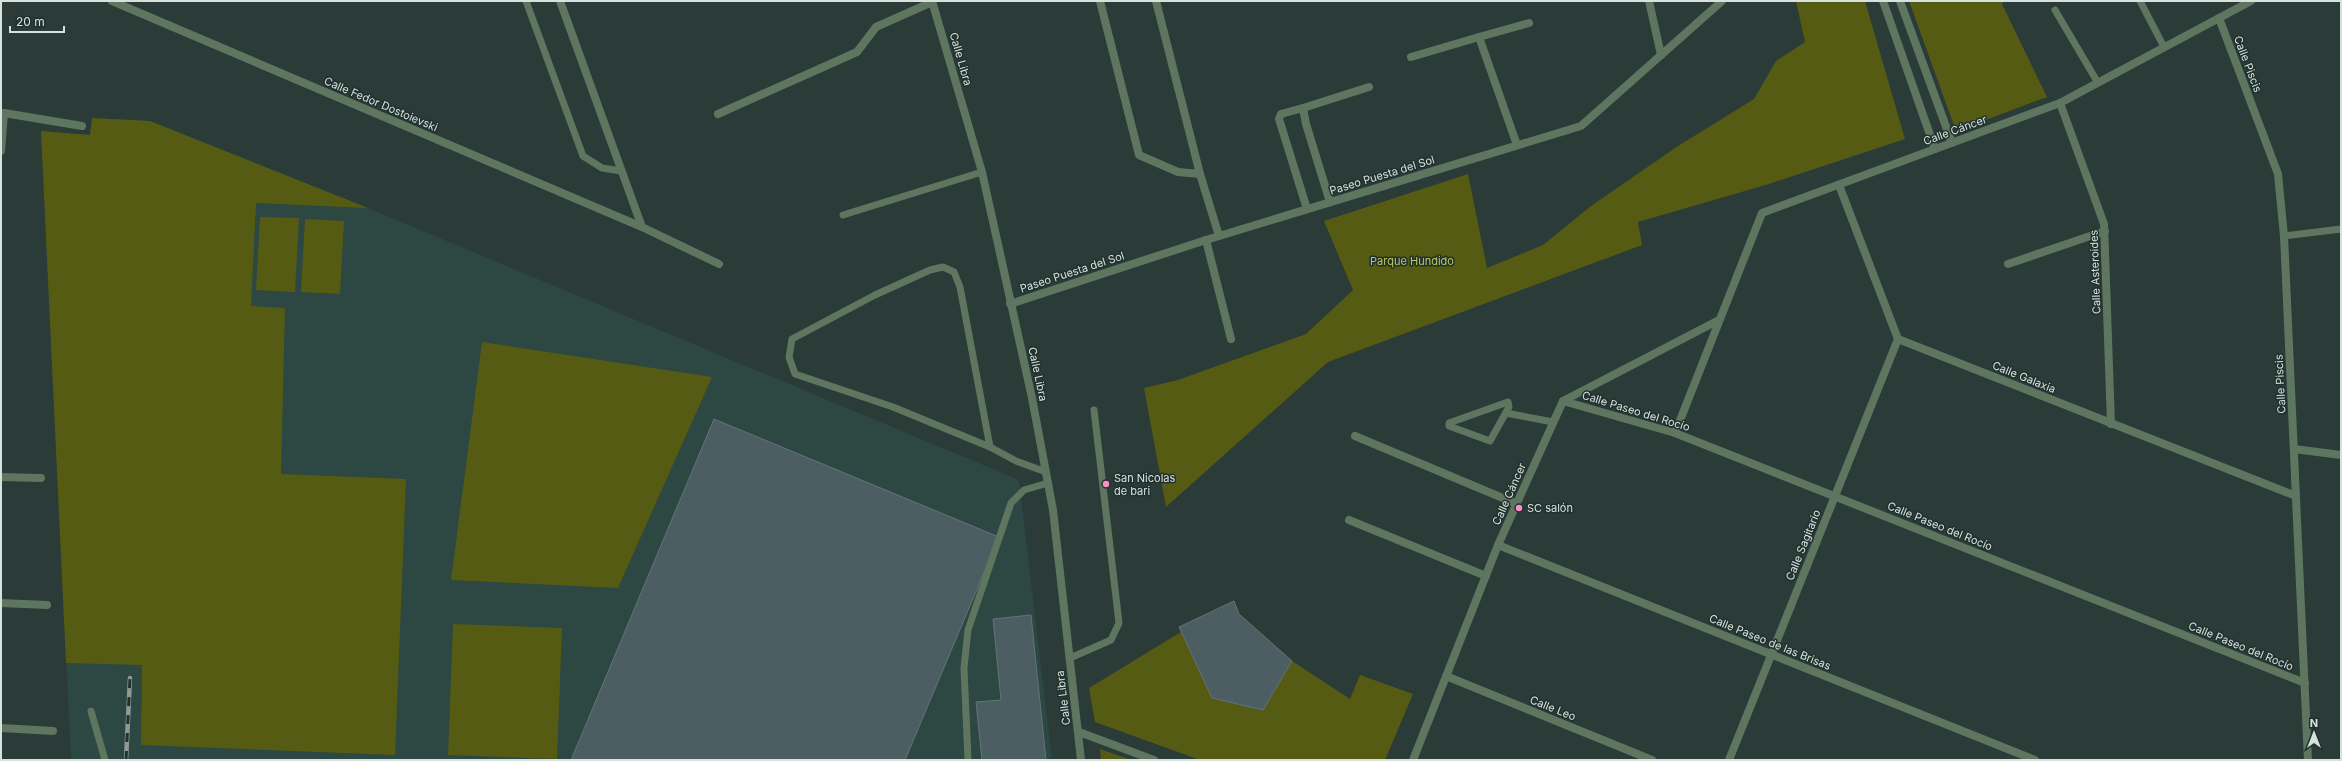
<svg xmlns="http://www.w3.org/2000/svg" width="2342" height="761" viewBox="0 0 2342 761" font-family="Inter,sans-serif">
	<rect width="100%" height="100%" fill="#2a3b38"/>
	<!-- built -->
	<path fill="#2d4742" d="M92,118l58,3 218,87 651,272 33,280h-981l-30,-629 49,4z"/>
	<!-- green -->
	<g fill="#565b13">
		<path d="M1796,1h69l40,138 -136,45 -131,38 4,23 -314,117 -162,145 -22,-119 34,-8 128,-46 47,-44 -29,-69 144,-47 19,94 56,-23 48,-39 87,-60 76,-47 22,-38 29,-19z"/>
		<path d="M1909,1h95l-2,3 45,93 -91,34z"/>
		<path d="M92,118l58,3 218,87 -112,-5 -5,103 34,2 -4,166 125,5 -11,276 -254,-10 1,-80 -76,-2 -25,-532 49,4z"/>
		<path d="M260,217l39,1 -4,74 -39,-2z"/>
		<path d="M305,219l39,2 -4,73 -39,-2z"/>
		<path d="M482,342l230,35 -94,211 -167,-8z"/>
		<path d="M453,624l109,4 -5,131 -109,-4z"/>
		<path d="M1181,632l31,66 51,12 29,-49 58,38 10,-24 53,19 -28,66h-185l-105,-38 -6,-34z"/>
		<path d="M1100,749l31,11h-30z"/>
	</g>
	<!-- building -->
	<g fill="#4d5e63" stroke="#627479">
		<path d="M714,419l285,118 -94,223h-334z"/>
		<path d="M1234,601l5,13 53,47 -29,49 -51,-12 -33,-71z"/>
		<path d="M1031,615l15,145h-64l-6,-58 25,-2 -8,-81z"/>
	</g>
	<g fill="none" stroke-linecap="round" stroke-linejoin="round">
		<!-- lane -->
		<g stroke="#5e7660" stroke-width="7">
			<path d="M526,1l57,155 19,12 19,3"/>
			<path d="M2140,1l24,46"/>
			<path d="M2055,10l43,73"/>
			<path d="M843,215l139,-43"/>
			<path d="M2284,236l57,-7"/>
			<path d="M1508,402l1,5 -19,34 -41,-15v-3z"/>
			<path d="M1506,413l47,9"/>
			<path d="M990,447l-30,-160 -6,-15 -11,-5 -13,3 -55,25 -83,44 -3,18 6,17 98,33 97,40 26,14 30,11"/>
			<path d="M1070,658l41,-18 8,-17 -25,-213"/>
			<path d="M91,711l14,49"/>
			<path d="M968,760l-4,-92 4,-38 43,-127 13,-13 24,-7"/>
		</g>
		<!-- street -->
		<g stroke="#5e7660" stroke-width="8">
			<path d="M112,1l530,226 77,37"/>
			<path d="M560,1l82,226"/>
			<path d="M932,1l50,171 50,226 21,112 28,250"/>
			<path d="M1100,1l39,154 39,17 22,2"/>
			<path d="M1156,1l44,173 19,62"/>
			<path d="M1649,1l12,54"/>
			<path d="M1883,1l52,148"/>
			<path d="M1900,1l52,142"/>
			<path d="M2219,18l59,156 6,62 24,524"/>
			<path d="M1411,57l68,-20"/>
			<path d="M2060,103l44,121 7,200"/>
			<path d="M1303,108l-22,6 -2,5 28,90"/>
			<path d="M4,113l78,13"/>
			<path d="M718,114l139,-62 19,-25 56,-25"/>
			<path d="M1517,145l-38,-108 50,-14"/>
			<path d="M1,151l3,-38"/>
			<path d="M1839,185l59,154 398,157"/>
			<path d="M1330,202l-24,-78 -3,-16 66,-21"/>
			<path d="M1206,240l25,99"/>
			<path d="M2008,264l97,-33"/>
			<path d="M1010,304l196,-64 375,-114 141,-125"/>
			<path d="M1563,401l112,32 630,250"/>
			<path d="M1675,433l87,-220 298,-110 191,-102"/>
			<path d="M1355,436l162,68"/>
			<path d="M2294,449l47,6"/>
			<path d="M1,477l40,1"/>
			<path d="M1349,520l137,56"/>
			<path d="M1498,545l537,215"/>
			<path d="M1,603l46,2"/>
			<path d="M1446,676l206,84"/>
			<path d="M1,728l52,3"/>
			<path d="M1079,732l75,28"/>
			<path d="M1413,760l85,-215 65,-144 156,-81"/>
			<path d="M1729,760l169,-421"/>
		</g>
		<!-- rail casing -->
		<g stroke="#8d9a97" stroke-width="4.5">
			<path id="rail" d="M126,760l4,-82"/>
		</g>
		<!-- rail -->
		<use href="#rail" stroke="#20312e" stroke-width="3" stroke-dasharray="9" stroke-linecap="butt"/>
	</g>
	<!-- markers -->
	<g fill="#fd8ec0" stroke="#20312e" stroke-width="1.5">
		<circle cx="1106" cy="484" r="4"/>
		<circle cx="1519" cy="508" r="4"/>
	</g>
	<g text-anchor="middle" stroke-width="3" stroke-linejoin="round" paint-order="stroke">
		<!-- street labels -->
		<g font-size="11" fill="#d7e1de" stroke="#20312e">
			<text transform="translate(961 59) rotate(74)" y="4">Calle Libra</text>
			<text transform="translate(2248 64) rotate(69)" y="4">Calle Piscis</text>
			<text transform="translate(381 104) rotate(23)" y="4">Calle Fedor Dostoievski</text>
			<text transform="translate(1955 130) rotate(-20)" y="4">Calle Cáncer</text>
			<text transform="translate(1382 175) rotate(-17)" y="4">Paseo Puesta del Sol</text>
			<text transform="translate(1072 272) rotate(-18)" y="4">Paseo Puesta del Sol</text>
			<text transform="translate(2095 272) rotate(-92)" y="4">Calle Asteroides</text>
			<text transform="translate(1038 374) rotate(78)" y="4">Calle Libra</text>
			<text transform="translate(2024 377) rotate(22)" y="4">Calle Galaxia</text>
			<text transform="translate(2280 384) rotate(-93)" y="4">Calle Piscis</text>
			<text transform="translate(1636 411) rotate(17)" y="4">Calle Paseo del Rocío</text>
			<text transform="translate(1509 494) rotate(-66)" y="4">Calle Cáncer</text>
			<text transform="translate(1940 526) rotate(22)" y="4">Calle Paseo del Rocío</text>
			<text transform="translate(1803 545) rotate(-68)" y="4">Calle Sagitario</text>
			<text transform="translate(1770 642) rotate(22)" y="4">Calle Paseo de las Brisas</text>
			<text transform="translate(2241 646) rotate(22)" y="4">Calle Paseo del Rocío</text>
			<text transform="translate(1063 698) rotate(-97)" y="4">Calle Libra</text>
			<text transform="translate(1553 708) rotate(22)" y="4">Calle Leo</text>
		</g>
		<!-- park labels -->
		<g font-size="11" fill="#bfc760" stroke="#20312e">
			<text x="1412" y="265">Parque Hundido</text>
		</g>
		<!-- poi labels -->
		<g font-size="11" fill="#d7e1de" stroke="#20312e" text-anchor="start">
			<text x="1114" y="482">San Nicolas<tspan x="1114" dy="13">de bari</tspan></text>
			<text x="1527" y="512">SC salón</text>
		</g>
	</g>
	<!-- border -->
	<rect width="2342" height="761" fill="none" stroke="#d7e1de" stroke-width="4"/>
	<!-- north arrow -->
	<g transform="translate(2314 733)" stroke="#20312e" stroke-width="3" paint-order="stroke">
	<path d="M0-3L7 15L0 10L-7 15Z" fill="#d7e1de"/>
	<text y="-6" font-size="11" font-weight="bold" text-anchor="middle" fill="#d7e1de">N</text>
	</g>
	<!-- scale -->
	<path d="M10 26v6h54v-6" fill="none" stroke="#d7e1de" stroke-width="2"/>
	<text x="16" y="26" font-size="12" fill="#d7e1de" stroke="#20312e" stroke-width="3" paint-order="stroke">20 m</text>
</svg>
